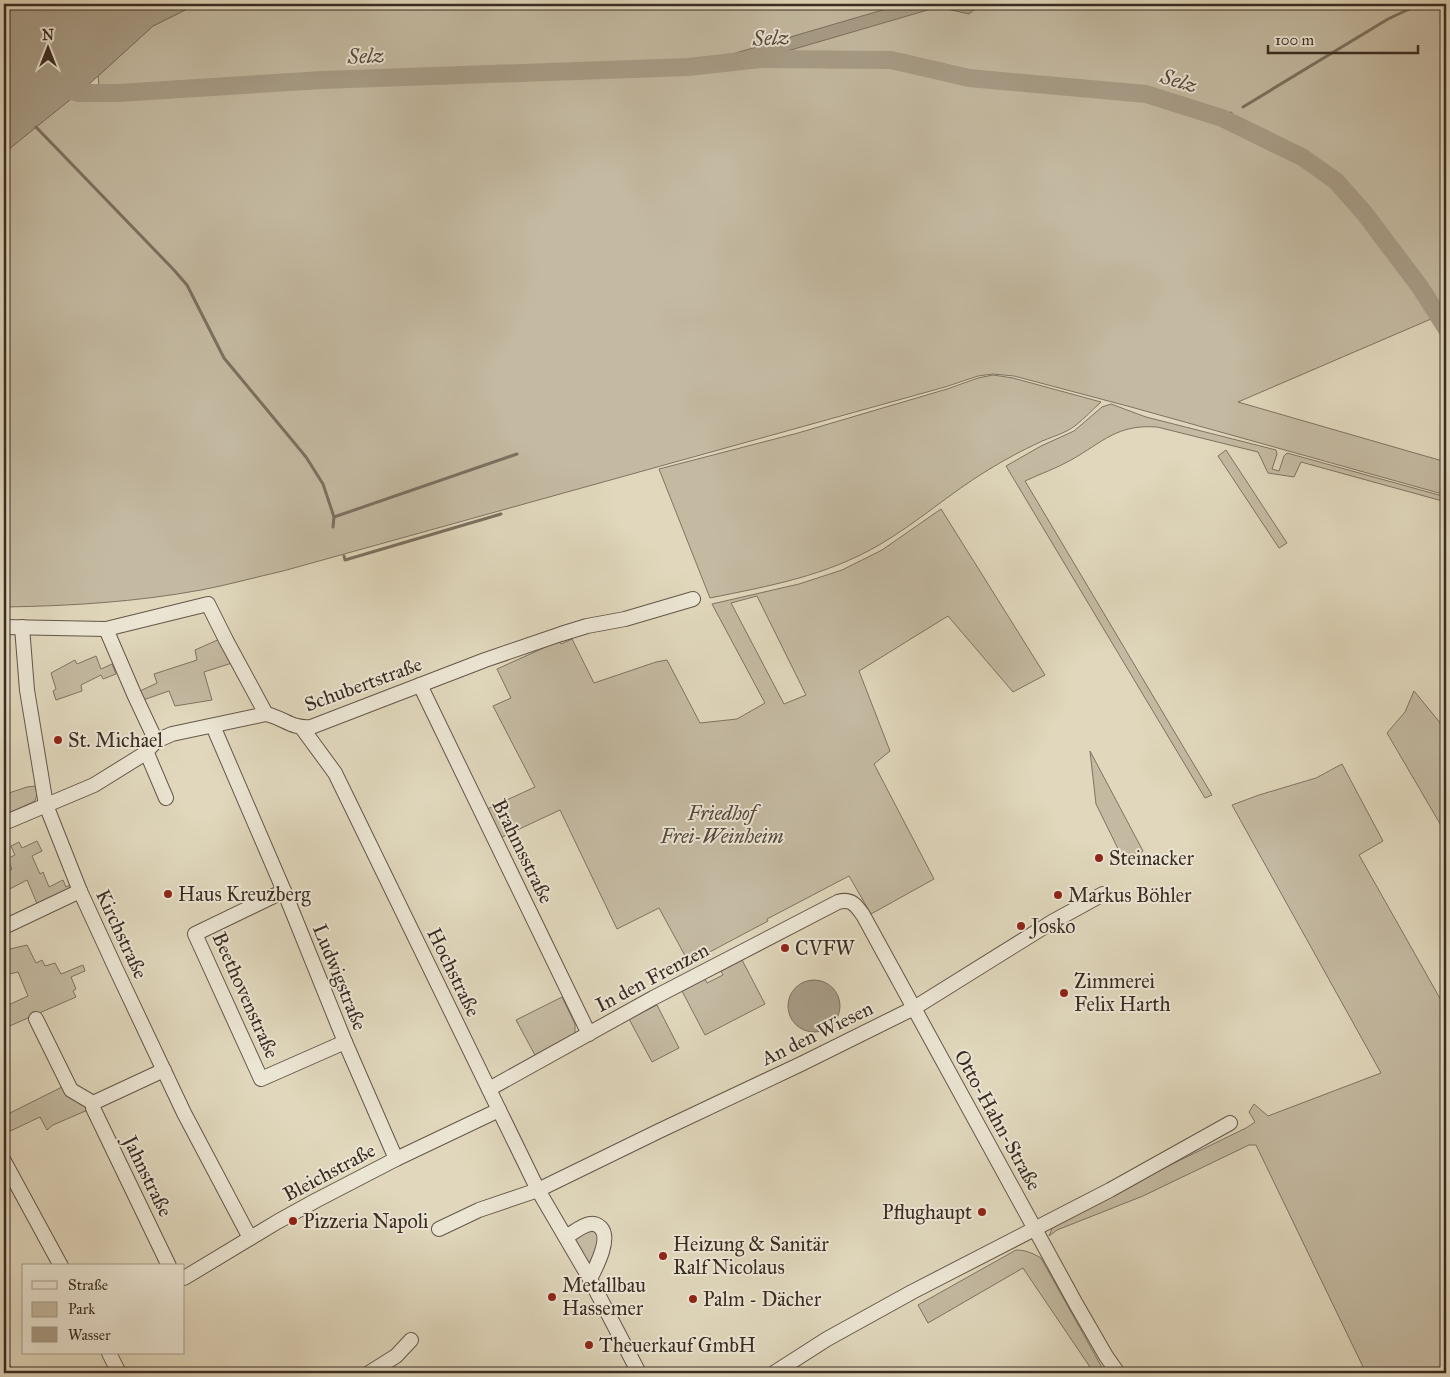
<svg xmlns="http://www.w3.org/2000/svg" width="1450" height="1377" viewBox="0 0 1450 1377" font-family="'IM FELL Great Primer',serif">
	<rect width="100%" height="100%" fill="#e0d7bc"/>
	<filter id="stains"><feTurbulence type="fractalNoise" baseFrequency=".004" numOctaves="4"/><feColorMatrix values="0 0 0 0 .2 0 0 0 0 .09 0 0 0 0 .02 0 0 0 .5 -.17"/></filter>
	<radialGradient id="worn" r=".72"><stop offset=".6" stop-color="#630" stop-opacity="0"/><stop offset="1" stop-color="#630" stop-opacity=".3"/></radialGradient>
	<!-- green -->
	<g fill="#c4baa2" stroke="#7f7362" fill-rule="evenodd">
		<path d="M197,4h1249v331l-8,-19 -200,86 208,60v33l-315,-88 -117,-31 -21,-2 -15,2 -33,11 -662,184c-27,6 -55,14 -82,19 -65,12 -131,16 -197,17v-454l74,-60h39l-3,-4 -15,-3 -1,-10 55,-50z"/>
		<path d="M993,375l20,3 88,24c-8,7 -16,16 -25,23 -11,9 -26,12 -38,18 -17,8 -34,17 -50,27 -38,23 -71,53 -109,75 -53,31 -110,41 -169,53l-51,-129 139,-36 149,-44 31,-11z"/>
		<path d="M1111,404l35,13 130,33 1,4 -5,15 7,2 5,-15 3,-3 159,44v5l-145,-40 -7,15 -26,-4 -10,-21 -101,-25c-40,-3 -54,15 -86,33 -14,8 -31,14 -46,21l187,314 -7,3 -199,-332 35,-20 33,-15 28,-24z"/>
		<path d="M1226,450l61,93 -8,5 -61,-92z"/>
		<path d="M941,509l104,166 -32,17 -65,-76 -89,55 31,80 -16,13 60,115 -63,35 -22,-38 -82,43 1,2 -79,42 -30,-55 -42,21 -57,-119 -62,29 -13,-29 50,-23 -42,-81 18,-8 -14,-29 62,-28 2,3 11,-5 22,44 62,-21 11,-2 33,63 37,-4 28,-16 -53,-99 87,-20 43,-14 40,-20zM757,596l49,99 -22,9 -53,-101z"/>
		<path d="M222,638l13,24 -31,10 8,28 -37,6 -6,-15 -26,9 -3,-9 17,-8 -3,-9 43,-14 -2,-10z"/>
		<path d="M96,656l5,13 11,-5 4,10 -13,5 -2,-4 -20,10 1,6 -26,9 -3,-9 3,-2 -5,-16 24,-13 2,4z"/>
		<path d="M1414,691l32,39v104l-59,-101 18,-21z"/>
		<path d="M1090,751l53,100 -18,12 -29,-59z"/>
		<path d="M1342,764l41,77 -24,14 87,154v364h-80l-110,-228h-7l-106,51 -86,34 -8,6 4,-10 115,-60 78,-38 9,-6 -6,-10 5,-8 14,12 113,-43 -149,-268 27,-10 57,-17z"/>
		<path d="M35,786l2,8 -2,7 -31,14v-28l2,7 21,-7z"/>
		<path d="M37,841l5,10 -10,5 8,18 3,-2 6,15 14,-7 3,7 8,-4 2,6 -38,17 -11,-26 -23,12v-19l8,-4 -5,-10 8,-4 -4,-9 8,-4 3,6z"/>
		<path d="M4,936l6,13 17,-4 9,18 6,-3 3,6 10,-3 6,11 22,-9 2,6 -14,6 5,12 -3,2 3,6 -71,31 -1,-21 24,-11 -10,-24 -9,2 -5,-13z"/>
		<path d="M742,960l23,44 -60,31 -23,-44 23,-12 2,4 16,-8 -2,-4z"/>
		<path d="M562,997l13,27v10l-39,23 -20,-37z"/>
		<path d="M657,1005l22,43 -27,14 -23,-43z"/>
		<path d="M64,1086l26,23 -37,16 -6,5 -7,-13 -36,17v-18z"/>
		<path d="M588,1230l9,1 2,21 -11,15 -15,-27z"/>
		<path d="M1016,1250c10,0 16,3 25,8l64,115h-11l-71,-105 -95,55 -10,-18z"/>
	</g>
	<!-- water -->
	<g fill="#a89d88" stroke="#7c7060">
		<path d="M4,4h193l-44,22 -67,61 -82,66z"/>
		<path d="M903,4h78l-12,10 -31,-7 -178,52 -72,8z"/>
		<circle cx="814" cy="1006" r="26"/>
	</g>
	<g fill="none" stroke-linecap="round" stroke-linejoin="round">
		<!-- stream -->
		<g stroke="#7c7060" stroke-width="3">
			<path d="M1243,107l145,-88 32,-15"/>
			<path d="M1222,118l9,-5"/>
			<path d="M36,127l137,142 14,16 37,73 82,99 17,27 11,33 183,-63"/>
			<path d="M333,527l1,-10"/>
			<path d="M344,556l1,4 156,-46"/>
		</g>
		<!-- river -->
		<path stroke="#a89d88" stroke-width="18" d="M56,86l22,7h40l204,-13 366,-13 72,-8 131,1 78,18 177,16 76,24 80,39 34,24 29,33 55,73 26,41"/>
		<!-- minor casing -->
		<g stroke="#645749" stroke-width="16">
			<g id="minor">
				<path d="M4,627l102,2 102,-25 18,36 40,74"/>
				<path d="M22,627l5,63 19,115 34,86 35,76 69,146 66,125"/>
				<path d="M106,629l28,65 22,47"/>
				<path d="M420,685l169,349"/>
				<path d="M213,726l71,165 61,151 51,117"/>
				<path d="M302,728l33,45 203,417 52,89 49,94"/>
				<path d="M146,751l20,47"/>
				<path d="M4,823l90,-38 50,-31 12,-13 16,-7 94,-20c18,4 26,15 45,13l174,-67 76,-26 26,-8 38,-7 68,-20"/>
				<path d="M284,891l-89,43 66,145 84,-37"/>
				<path d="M4,927l76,-36"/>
				<path d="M36,1019l35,71 22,13"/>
				<path d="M489,1089l164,-91 185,-96c13,-4 18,3 25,13l213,389 30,52 12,17"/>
				<path d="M93,1103v5l76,158"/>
				<path d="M93,1103l71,-33"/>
				<path d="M4,1161l57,105"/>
				<path d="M439,1229l40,-19 59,-20 121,-59 142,-67 113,-56 138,-86 51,-28"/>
				<path d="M566,1237c7,-4 16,-12 24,-13 4,-1 8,1 11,4 10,11 -5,39 -11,51"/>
				<path d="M184,1278l93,-56 38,-21 81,-42 103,-49"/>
				<path d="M109,1353l10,20"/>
				<path d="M4,1370l1,3"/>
				<path d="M369,1373l27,-17 15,-16"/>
				<path d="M774,1373l53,-34 85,-47 198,-102 120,-67"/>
			</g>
		</g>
		<!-- minor -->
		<use href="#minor" stroke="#ebe5d3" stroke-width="14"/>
	</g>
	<!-- markers -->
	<g fill="#8f2418" stroke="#ebe5d3" stroke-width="2">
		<circle cx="58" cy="740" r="5"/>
		<circle cx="1099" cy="858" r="5"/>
		<circle cx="168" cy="894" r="5"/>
		<circle cx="1058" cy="895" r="5"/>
		<circle cx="1021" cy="926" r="5"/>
		<circle cx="785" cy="948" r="5"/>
		<circle cx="1064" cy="993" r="5"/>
		<circle cx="982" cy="1212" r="5"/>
		<circle cx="293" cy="1221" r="5"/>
		<circle cx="663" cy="1256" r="5"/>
		<circle cx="552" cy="1297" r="5"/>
		<circle cx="693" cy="1299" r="5"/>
		<circle cx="589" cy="1345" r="5"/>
	</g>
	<g text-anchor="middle" stroke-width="4" stroke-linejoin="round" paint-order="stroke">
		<!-- street labels -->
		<g font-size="20" fill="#3a2c23" stroke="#ebe5d3">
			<text transform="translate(363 684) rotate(-20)" y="7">Schubertstraße</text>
			<text transform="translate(523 851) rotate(64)" y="7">Brahmsstraße</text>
			<text transform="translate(122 934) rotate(65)" y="7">Kirchstraße</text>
			<text transform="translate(454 972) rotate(64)" y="7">Hochstraße</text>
			<text transform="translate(340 977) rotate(68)" y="7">Ludwigstraße</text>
			<text transform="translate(652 977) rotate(-28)" y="7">In den Frenzen</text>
			<text transform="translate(246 995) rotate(66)" y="7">Beethovenstraße</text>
			<text transform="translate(817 1033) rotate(-26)" y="7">An den Wiesen</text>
			<text transform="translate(998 1120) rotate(61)" y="7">Otto-Hahn-Straße</text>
			<text transform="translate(329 1172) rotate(-28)" y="7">Bleichstraße</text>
			<text transform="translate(148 1176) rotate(64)" y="7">Jahnstraße</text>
		</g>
		<!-- poi labels -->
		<g font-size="20" fill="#3a2c23" stroke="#ebe5d3" text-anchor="start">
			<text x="68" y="747">St. Michael</text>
			<text x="1109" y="865">Steinacker</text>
			<text x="178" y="901">Haus Kreuzberg</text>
			<text x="1068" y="902">Markus Böhler</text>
			<text x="1031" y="933">Josko</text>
			<text x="795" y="955">CVFW</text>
			<text x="1074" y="988">Zimmerei<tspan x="1074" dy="23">Felix Harth</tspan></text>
			<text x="972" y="1219" text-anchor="end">Pflughaupt</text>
			<text x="303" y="1228">Pizzeria Napoli</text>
			<text x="673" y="1251">Heizung &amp; Sanitär<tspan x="673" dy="23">Ralf Nicolaus</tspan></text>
			<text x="562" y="1292">Metallbau<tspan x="562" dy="23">Hassemer</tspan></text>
			<text x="703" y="1306">Palm - Dächer</text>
			<text x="599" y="1352">Theuerkauf GmbH</text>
		</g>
		<!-- park labels -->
		<g font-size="20" font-style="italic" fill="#56483c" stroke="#ebe5d3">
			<text x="722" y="820">Friedhof<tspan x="722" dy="23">Frei-Weinheim</tspan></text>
		</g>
		<!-- water labels -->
		<g font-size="21" font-style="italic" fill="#56483c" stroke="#ebe5d3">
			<text transform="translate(771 38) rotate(-2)" y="7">Selz</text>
			<text transform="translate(366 56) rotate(-2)" y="7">Selz</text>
			<text transform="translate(1179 81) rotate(17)" y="7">Selz</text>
		</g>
	</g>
	<!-- margin -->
	<rect width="1450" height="1377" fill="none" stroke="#e0d7bc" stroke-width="20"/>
	<rect x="5" y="5" width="1440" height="1367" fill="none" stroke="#3a2c23" stroke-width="2.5"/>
	<rect x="10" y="10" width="1430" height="1357" fill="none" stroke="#3a2c23"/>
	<!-- legend -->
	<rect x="22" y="1264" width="162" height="90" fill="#ebe5d3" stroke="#a49b8d"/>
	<rect x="32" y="1281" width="25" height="8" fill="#ebe5d3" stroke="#a49b8d"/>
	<text x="68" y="1290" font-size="15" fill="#3a2c23">Straße</text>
	<rect x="32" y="1302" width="25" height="15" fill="#c4baa2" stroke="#a49b8d"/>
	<text x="68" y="1314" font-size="15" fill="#3a2c23">Park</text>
	<rect x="32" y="1327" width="25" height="15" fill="#a89d88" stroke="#a49b8d"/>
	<text x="68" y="1340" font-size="15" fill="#3a2c23">Wasser</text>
	<!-- north arrow -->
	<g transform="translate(48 48)" stroke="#ebe5d3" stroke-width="4" paint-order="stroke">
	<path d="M0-4L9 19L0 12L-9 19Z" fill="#3a2c23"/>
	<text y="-8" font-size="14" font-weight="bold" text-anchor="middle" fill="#3a2c23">N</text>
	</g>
	<!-- scale -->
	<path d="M1268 45v8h150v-8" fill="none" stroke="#3a2c23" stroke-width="2.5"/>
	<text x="1275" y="45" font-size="15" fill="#3a2c23" stroke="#ebe5d3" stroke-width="4" paint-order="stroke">100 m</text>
	<rect width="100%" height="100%" filter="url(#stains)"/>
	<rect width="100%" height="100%" fill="url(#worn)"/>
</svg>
